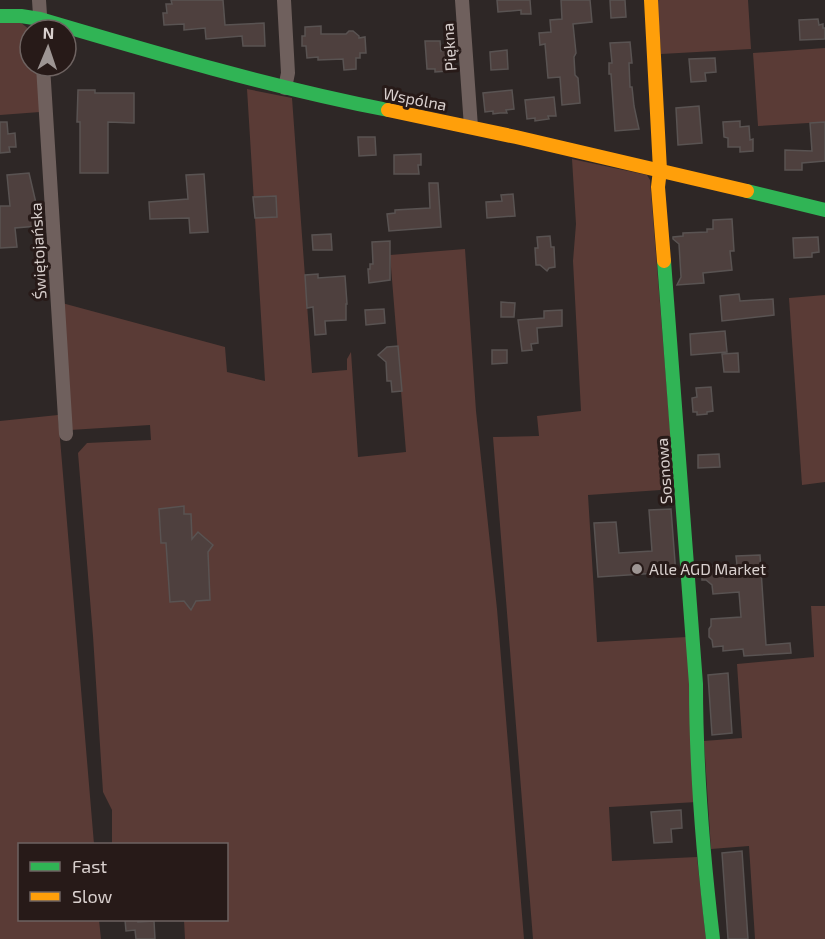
<svg xmlns="http://www.w3.org/2000/svg" width="825" height="939" viewBox="0 0 825 939" font-family="'Exo 2',sans-serif">
	<rect width="100%" height="100%" fill="#2e2726"/>
	<!-- green -->
	<g fill="#5a3b36">
		<path d="M657,0h91l3,49 -90,5z"/>
		<path d="M0,21l20,1 10,8v36h7l3,46 -40,3z"/>
		<path d="M825,48v74l-67,4 -5,-73z"/>
		<path d="M247,89l45,9 20,275 35,-3v-11l4,-7 7,105 48,-5 -16,-197 75,-6 11,162 21,198 27,330h-339l-1,-19h42v-76h-114v-34l-9,-18 -10,-156 -15,-183 9,-10 64,-3 -1,-15 -80,5 -8,-127 163,44 2,25 38,9z"/>
		<path d="M572,159l75,16 3,5 25,309 -87,6 9,147 90,-5 10,165 -88,5 3,54 85,-4 9,82h-173l-40,-502 46,-1 -2,-20 44,-5 -8,-150 3,-37z"/>
		<path d="M825,295v187l-23,3 -13,-187z"/>
		<path d="M58,415l36,429h-74v76h79l2,19h-101v-518z"/>
		<path d="M811,606h14v333h-70l-6,-93 -38,3 -7,-108 38,-3 -5,-74 77,-7z"/>
	</g>
	<!-- building -->
	<g fill="#4e403e" stroke="#595352" stroke-width="1.5">
		<path d="M171,0h52l2,25 39,-2 1,23h-22l-1,-10 -36,3 -1,-11 -21,2v-6l-20,1 -1,-12h4l-1,-9h6z"/>
		<path d="M497,0h33l1,14h-10v-4l-23,2z"/>
		<path d="M561,0h29l2,22 -19,2 3,29 -2,4 1,18 3,3 2,25 -18,2 -2,-28 -12,1 -3,-34 -5,1 -1,-12 12,-1 -1,-12 12,-1z"/>
		<path d="M610,0h15l1,17 -15,1z"/>
		<path d="M818,19l1,6 4,-1v4h2v11l-25,1 -1,-20z"/>
		<path d="M321,26v8h25l3,-3h4l6,5v2l6,-1 1,16h-6v5h-4v11l-12,1 -1,-11 -25,1v-3l-11,1 -1,-12h-4v-10h3v-9z"/>
		<path d="M425,41h15l1,10 6,-1 1,21 -13,1v-3h-8z"/>
		<path d="M630,42l2,21h-3l1,24h2l2,19 5,23 -24,2 -4,-57h-2v-11h3l-2,-20z"/>
		<path d="M507,50l1,19 -17,1 -1,-18z"/>
		<path d="M715,58l1,14 -11,1 1,8 -15,1 -2,-23z"/>
		<path d="M78,90h17v3h39v30l-26,-1v51h-28v-51h-3z"/>
		<path d="M512,90l2,19 -8,1 1,3h-7l-7,1v-3l-8,1 -2,-19z"/>
		<path d="M554,97l2,19h-8l1,3 -14,2v-3l-8,1 -2,-19z"/>
		<path d="M699,106l3,37 -24,2 -2,-37z"/>
		<path d="M740,121v6l9,-1 1,14 3,-1v12l-13,1v-5h-12v-9l-4,-1 -1,-15z"/>
		<path d="M0,122h7l1,12 7,-1 1,14h-7l1,5 -10,1z"/>
		<path d="M825,122v39l-23,2v7h-17v-20l27,1 -2,-28z"/>
		<path d="M358,137h17l1,18 -17,1z"/>
		<path d="M421,154v11h-3l1,9h-25v-19z"/>
		<path d="M29,173l7,30 2,23 -23,2 2,19 -17,1v-42h10l-3,-31z"/>
		<path d="M204,174l4,58 -18,1 -1,-15 -39,1 -1,-17 39,-3 -2,-24z"/>
		<path d="M429,183h9l3,44 -52,4 -2,-17 8,-1v-3l35,-2z"/>
		<path d="M513,194l2,22 -28,2 -1,-16 16,-1 -1,-6z"/>
		<path d="M276,196l1,21 -22,1 -2,-21z"/>
		<path d="M732,219l2,32h-4l2,19 -29,3 1,10 -27,2 4,-8 -2,-33 -6,-5v-2l10,-1v-3l24,-1v-3h6v-9z"/>
		<path d="M331,234l1,16h-19l-1,-15z"/>
		<path d="M550,236l1,11h3l1,20 -6,1 -2,3 -7,-6h-4l-1,-17h3l-1,-11z"/>
		<path d="M818,237l1,15 -7,1v4l-18,1 -1,-20z"/>
		<path d="M390,241v39l-21,3 -1,-14h2v-5h3l-1,-22z"/>
		<path d="M318,274v4l27,-2 2,28h-1v16l-21,1 1,13 -11,1 -2,-28 -6,1 -2,-33z"/>
		<path d="M739,294l1,7 33,-2 1,16 -52,6 -2,-25z"/>
		<path d="M501,302l14,1 -1,14h-13z"/>
		<path d="M384,309l1,14 -19,2 -1,-15z"/>
		<path d="M562,310v16l-25,2 1,15 -7,1 1,6 -10,1 -4,-31 26,-2v-7z"/>
		<path d="M725,331l2,21 -36,3 -1,-21z"/>
		<path d="M398,346l4,45 -10,1 -1,-11h-4l-1,-19 -8,-7 9,-8z"/>
		<path d="M492,350h15v13l-15,1z"/>
		<path d="M738,353l1,19h-15l-2,-18z"/>
		<path d="M711,387l2,24 -6,1v2l-10,1v-3h-4l-1,-14 5,-1 -1,-9z"/>
		<path d="M719,454l1,13 -22,1v-13z"/>
		<path d="M184,506v8h7l1,25 6,-7 15,13 -5,7 2,48 -14,1 -5,9 -7,-9 -14,1 -4,-59h-5l-2,-34z"/>
		<path d="M671,509l5,66 -17,1 -1,-3 -60,4 -4,-54 22,-1 3,31 33,-2 -3,-41z"/>
		<path d="M760,555l6,90 24,-2 1,10 -47,3 -1,-7 -20,2v-5l-10,1 -1,-7 -3,-3v-8l2,-3v-7l30,-2 -2,-25 -26,2 -1,-9 -6,-5h-4v-3l-3,-3 2,-3v-4l36,-2 -1,-9z"/>
		<path d="M728,673l4,60 -20,2 -4,-60z"/>
		<path d="M681,810l1,18 -11,1 1,13 -18,1 -3,-31z"/>
		<path d="M742,851l6,88h-20l-6,-86z"/>
		<path d="M125,920h13v2l16,-1 1,18h-19l-1,-9 -9,1z"/>
	</g>
	<g fill="none" stroke-linecap="round" stroke-linejoin="round">
		<!-- street -->
		<g stroke="#6f605d" stroke-width="14">
			<path d="M39,0l2,30"/>
			<path d="M284,0l4,73 -3,15"/>
			<path d="M462,0l9,127"/>
			<path d="M43,66l23,368"/>
		</g>
		<!-- fast -->
		<g stroke="#30b455" stroke-width="14">
			<path d="M0,16h21l19,3c115,34 230,68 348,91"/>
			<path d="M747,191l78,19"/>
			<path d="M664,261l32,423c0,85 7,171 17,255"/>
		</g>
		<!-- slow -->
		<g stroke="#ff9f0a" stroke-width="14">
			<path d="M651,0l9,170 -2,17 6,74"/>
			<path d="M388,110l128,27 231,54"/>
		</g>
	</g>
	<!-- markers -->
	<circle fill="#9d9593" stroke="#271a18" stroke-width="2" cx="637" cy="569" r="6"/>
	<g text-anchor="middle" stroke-width="6" stroke-linejoin="round" paint-order="stroke">
		<!-- street labels -->
		<g font-size="16" fill="#d9d0ce" stroke="#271a18">
			<text transform="translate(449 47) rotate(-94)" y="6">Piękna</text>
			<text transform="translate(415 99) rotate(11)" y="6">Wspólna</text>
			<text transform="translate(38 251) rotate(-93)" y="6">Świętojańska</text>
			<text transform="translate(664 471) rotate(-94)" y="6">Sosnowa</text>
		</g>
		<!-- poi labels -->
		<g font-size="16" fill="#d9d0ce" stroke="#271a18" text-anchor="start">
			<text x="649" y="575">Alle AGD Market</text>
		</g>
	</g>
	<!-- legend -->
	<rect x="18" y="843" width="210" height="78" fill="#271a18" stroke="#6e6361" stroke-width="1.5"/>
	<rect x="30" y="862" width="30" height="9" fill="#30b455" stroke="#6e6361" stroke-width="1.5"/>
	<text x="72" y="873" font-size="18" fill="#d9d0ce">Fast</text>
	<rect x="30" y="892" width="30" height="9" fill="#ff9f0a" stroke="#6e6361" stroke-width="1.5"/>
	<text x="72" y="903" font-size="18" fill="#d9d0ce">Slow</text>
	<!-- north arrow -->
	<g transform="translate(48 48) rotate(2)"><circle r="28" fill="#271a18" stroke="#6e6361" stroke-width="1.5"/>
	<path d="M0-4.5L10 22L0 15L-10 22Z" fill="#9d9593"/>
	<text y="-9" font-size="16" font-weight="bold" text-anchor="middle" fill="#d9d0ce">N</text>
	</g>
</svg>
